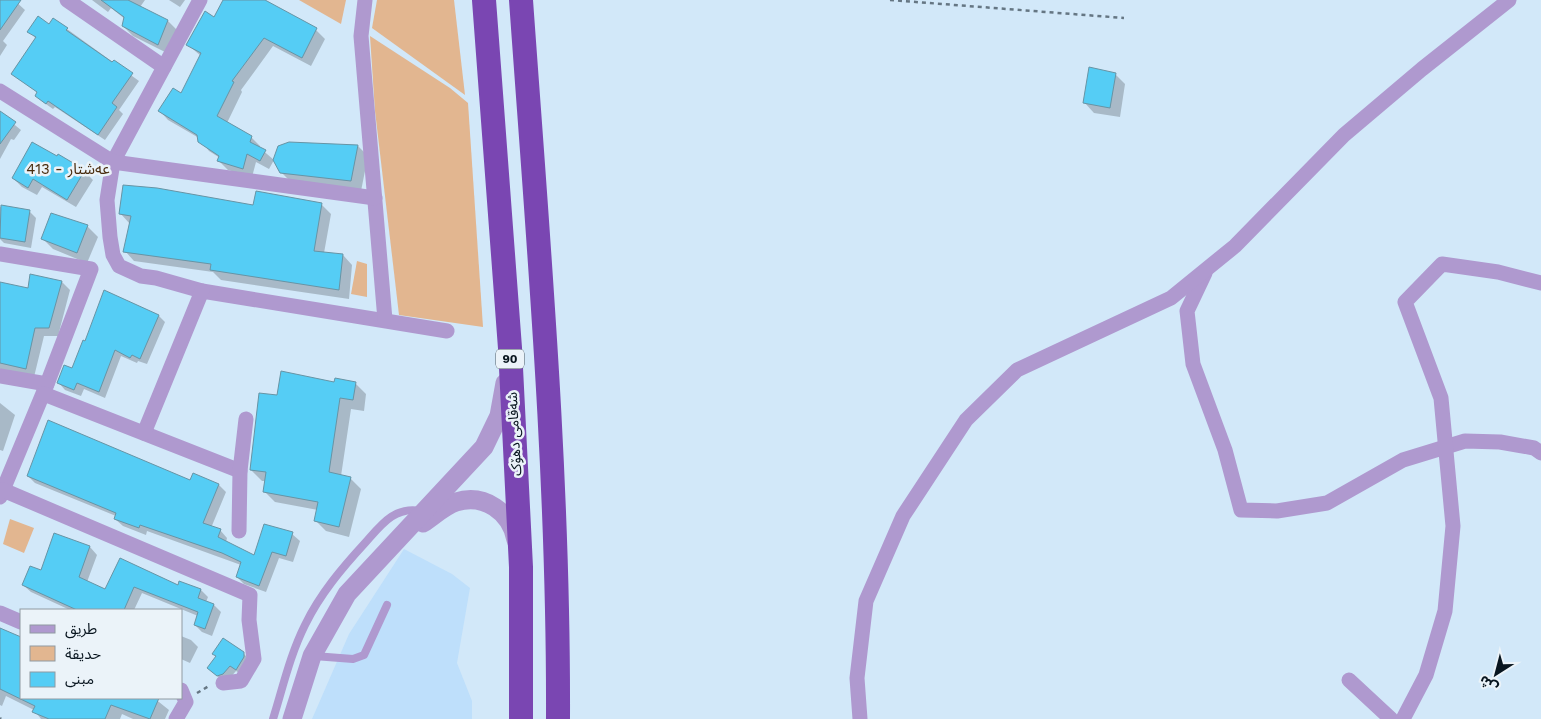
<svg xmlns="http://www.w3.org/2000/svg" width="1541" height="719" viewBox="0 0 1541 719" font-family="'Work Sans','Noto Sans Arabic',sans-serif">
	<rect width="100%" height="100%" fill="#d2e8f9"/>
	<!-- built -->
	<path fill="#bedffb" d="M404,549l48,25 18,14 -13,75 15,38v18h-160l37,-85z"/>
	<!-- green -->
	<g fill="#e2b690">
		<path d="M299,0h47l-5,24z"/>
		<path d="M377,0h77l11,95 -93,-67z"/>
		<path d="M370,36l80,52 18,15 15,224 -84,-12 -24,-204z"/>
		<path d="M357,261l10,3v33l-16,-3z"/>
		<path d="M10,519l24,9 -10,25 -21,-9z"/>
	</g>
	<!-- shadow -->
	<g fill="#0003">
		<path d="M0,0h14l11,10 -22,31 4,4 -7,11z"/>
		<path d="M92,0h53l-5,7 28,14 9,9 -10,23 -34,-17 -9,-9 1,-8 -14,-11 -3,4z"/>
		<path d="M169,0h16l-5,7z"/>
		<path d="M225,0l39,1 52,29 9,9 -14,27 -38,-20 -32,44 1,2 -15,31 24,14 9,9v2l14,12 84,-14 10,10 -7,35 -69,-8 -11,-11 -7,-12 -5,9 -13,-7 -4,15 -24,-7 -9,-9 1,-3 -11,-7 -10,-13 -31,-18 -9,-10 23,-15 19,-39 -13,-11 30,1z"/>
		<path d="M50,25l17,4 72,52 -20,29 4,4 -18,26 -50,-33 -2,2 -10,-7 -7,-7 2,-2 -26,-20 24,-34 -7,-8z"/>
		<path d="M1115,74l10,10 -5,33 -26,-4 -10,-11z"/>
		<path d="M0,113l21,17 -7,10 -3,-1 -11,20z"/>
		<path d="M59,156l25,15 9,9 -17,27 -34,-20 -5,8 -15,-8 -9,-9z"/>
		<path d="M321,204l10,10 -7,39 19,2 9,10 -3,34 -128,-19 -8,-8 -79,-11 -9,-10 5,-27 -10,-11z"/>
		<path d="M0,207l29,4 7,7 -5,30 -27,-5 -4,-4z"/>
		<path d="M52,215l35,11 11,11 -11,26 -34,-14 -10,-10z"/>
		<path d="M62,282l8,8 -12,46h-14l-10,41 -34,-8v-86l29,7z"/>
		<path d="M159,316l6,6 -18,42 -9,-3 -1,2 -16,-7 -16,42 -21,-9 -3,7 -16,-6 -6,-7 13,-14z"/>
		<path d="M336,383h19l11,11 -2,17 -13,-2 -10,67 9,2 11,11 -12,48 -23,-6 -11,-11 3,-10 -43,-8 -11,-11 1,-10h-3l-11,-11 27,-73z"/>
		<path d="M0,403l15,12 -12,36 -3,-1z"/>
		<path d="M194,475l25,10 7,7 -15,36 9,2 7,8 -1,4 29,15 37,-23 8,7 -7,21 -14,-4 -13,34 -22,-8 -7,-7 4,-12 -94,-34 -1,4 -23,-9 -8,-7 1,-3 -81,-33 -7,-7 163,6z"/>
		<path d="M90,547l7,8 -10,27 19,9 14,-31 59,27 22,3 7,7 -2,5 8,3 7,7 -9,24 -10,-4 -7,-7 3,-9 -56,-23 -8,17h-64l-39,-18 -8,-7 18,-13z"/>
		<path d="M0,629l21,9v60h133l15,12 -4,9h-32l-11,-5 -2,5h-79l-7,-9 -28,-14 -4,10 -2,-1z"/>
		<path d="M181,636l10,4 7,7 -8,16 -9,-4z"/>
		<path d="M243,653l6,6 -6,16 -7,-4 -7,8 -5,3 -16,-14z"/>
	</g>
	<!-- building -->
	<g fill="#55cdf5" stroke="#6794a5">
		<path d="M0,0h21l-21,30z"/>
		<path d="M101,0h27l40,20 -10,25 -36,-19 2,-9z"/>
		<path d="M223,0h42l52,28 -15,30 -38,-20 -32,43 2,1 -17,34 35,20 -2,6 16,8 -6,11 -13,-7 -4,15 -26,-8 2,-5 -21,-14 -1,-7 -39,-24 15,-23 8,5 20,-40 -15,-8 19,-34 9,6z"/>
		<path d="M38,16l11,8 4,-6 15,10 -2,2 46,32 2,-2 19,13 -21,30 5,4 -19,28 -50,-34 -2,3 -11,-8 2,-4 -26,-18 25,-37 -9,-5z"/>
		<path d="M1089,67l27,6 -6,35 -27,-5z"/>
		<path d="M0,111l16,11 -16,22z"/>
		<path d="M32,142l25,14 1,-2 27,16 -18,30 -34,-21 -5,9 -16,-10z"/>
		<path d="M289,142l69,3 -7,36 -71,-8 -7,-13 5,-14z"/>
		<path d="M123,185l34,3 96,17 3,-14 66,12 -8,48 29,3 -4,36 -129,-20 1,-6 -88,-12 8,-36 -12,-2z"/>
		<path d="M1,205l29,5 -5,32 -25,-4z"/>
		<path d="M51,213l37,12 -11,28 -36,-14z"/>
		<path d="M30,274l32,7 -13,47h-14l-9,41 -26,-6v-81l28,6z"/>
		<path d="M104,290l55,25 -19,44 -8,-4 -2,3 -15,-8 -16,42 -22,-9 -3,7 -17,-7 7,-18 8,3 11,-28 2,1z"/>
		<path d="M281,371l53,11 1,-4 21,4 -3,18 -13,-2 -11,74 22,5 -12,50 -25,-6 4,-19 -55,-10 3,-20 -16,-2 9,-77 18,2z"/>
		<path d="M48,420l142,60 3,-7 26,11 -16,39 18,6 -3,8 36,18 10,-31 29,8 -7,24 -14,-4 -13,34 -23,-9 5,-15 -19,-9 -82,-28 -1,3 -25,-9 2,-6 -89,-37z"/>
		<path d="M54,533l36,13 -11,31 26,12 15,-31 58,27 1,-4 22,8 -3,9 16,6 -9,25 -11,-4 4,-13 -64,-25 -10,23h-47l-55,-25 8,-19 11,4z"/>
		<path d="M0,628l21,9v61h138l-9,21 -39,-14 -6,14h-56l-17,-7 3,-6 -35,-17z"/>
		<path d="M223,638l21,14v5l-8,13 -6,-4 -7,8 -6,2 -10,-8 9,-12 -4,-2z"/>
	</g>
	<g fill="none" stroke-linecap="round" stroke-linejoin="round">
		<!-- path -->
		<g stroke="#657683" stroke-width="2.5" stroke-dasharray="4 4" stroke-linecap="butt">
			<path d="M890,0l234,18"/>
			<path d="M197,693l12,-7"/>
			<path d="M0,718l1,1"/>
		</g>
		<!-- service -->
		<g stroke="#af99cf" stroke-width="8">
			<path d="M314,656l39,3 11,-4 23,-50"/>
			<path d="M273,719c10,-32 17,-64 32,-94 15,-31 37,-57 60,-82 16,-18 29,-37 56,-32"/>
		</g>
		<!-- minor -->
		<g stroke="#af99cf" stroke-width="15">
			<path d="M67,0l97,67"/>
			<path d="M200,0l-87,162 -6,38 3,37 3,18 6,11 22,10 15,2 46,13 245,40"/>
			<path d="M365,0l-4,36 24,284"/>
			<path d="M0,91l113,71 262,36"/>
			<path d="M0,254l91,15 -44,115 -47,113"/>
			<path d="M1205,273l-18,38 6,53 32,86 16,60 36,1 50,-8 76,-43 62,-19 35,1 34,6 7,5"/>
			<path d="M0,376l47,8"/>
			<path d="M44,394l196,77"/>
			<path d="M144,433l58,-142"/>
			<path d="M3,490l247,105 -1,25 5,39 -13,22 -18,2"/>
			<path d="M239,531l1,-60 6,-52"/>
			<path d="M0,613l21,9"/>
			<path d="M1349,680l42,39"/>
			<path d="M176,719l10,-17 -5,-12"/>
			<path d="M860,719l-3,-41 9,-77 37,-85 63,-96 51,-50 154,-72 64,-52 109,-111 78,-66 87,-69"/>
			<path d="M1403,719l23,-44 19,-64 8,-85 -12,-128 -36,-96 37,-38 56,8 43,11"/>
		</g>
		<!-- tertiary -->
		<g stroke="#af99cf" stroke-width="19">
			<path d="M423,523c11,-7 21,-17 33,-21 28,-9 55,10 60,38"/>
			<path d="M292,719l20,-63 35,-62 137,-147 15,-31 6,-33"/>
		</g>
		<!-- trunk -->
		<g stroke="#7a46b2" stroke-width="24">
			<path d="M484,0l26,348 11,219v152"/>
			<path d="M521,0c17,239 38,479 37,719"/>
		</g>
	</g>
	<g text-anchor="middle" stroke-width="5" stroke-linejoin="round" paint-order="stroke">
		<!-- shield labels -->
		<rect fill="#ebf3f9" stroke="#4c5860" stroke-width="1" x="496" y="349.5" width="28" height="19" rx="4"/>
		<g font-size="12" font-weight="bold" fill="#08151f">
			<text x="510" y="363">90</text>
		</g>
		<!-- street labels -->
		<g font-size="14" fill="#08151f" stroke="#ebf3f9">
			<text transform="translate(514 434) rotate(-93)" y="5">شەقامی دهۆک</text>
		</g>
		<!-- neighbourhood labels -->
		<g font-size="15" fill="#472a0c" stroke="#ebf3f9">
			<text x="68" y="174">عه‌شتار - 413</text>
		</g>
	</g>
	<!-- legend -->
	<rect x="20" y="609" width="162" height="90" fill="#ebf3f9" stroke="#909aa2"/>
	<rect x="30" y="625" width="25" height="8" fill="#af99cf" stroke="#909aa2"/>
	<text x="65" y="634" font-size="15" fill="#08151f">طريق</text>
	<rect x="30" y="646" width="25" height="15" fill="#e2b690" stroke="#909aa2"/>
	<text x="65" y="659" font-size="15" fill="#08151f">حديقة</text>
	<rect x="30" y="672" width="25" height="15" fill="#55cdf5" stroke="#909aa2"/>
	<text x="65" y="684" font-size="15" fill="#08151f">مبنى</text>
	<!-- north arrow -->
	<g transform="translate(1496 674) rotate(216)" stroke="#ebf3f9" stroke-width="4" paint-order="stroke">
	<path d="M0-4L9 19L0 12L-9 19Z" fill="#08151f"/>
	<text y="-8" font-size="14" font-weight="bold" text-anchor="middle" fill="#08151f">ش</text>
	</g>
</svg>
